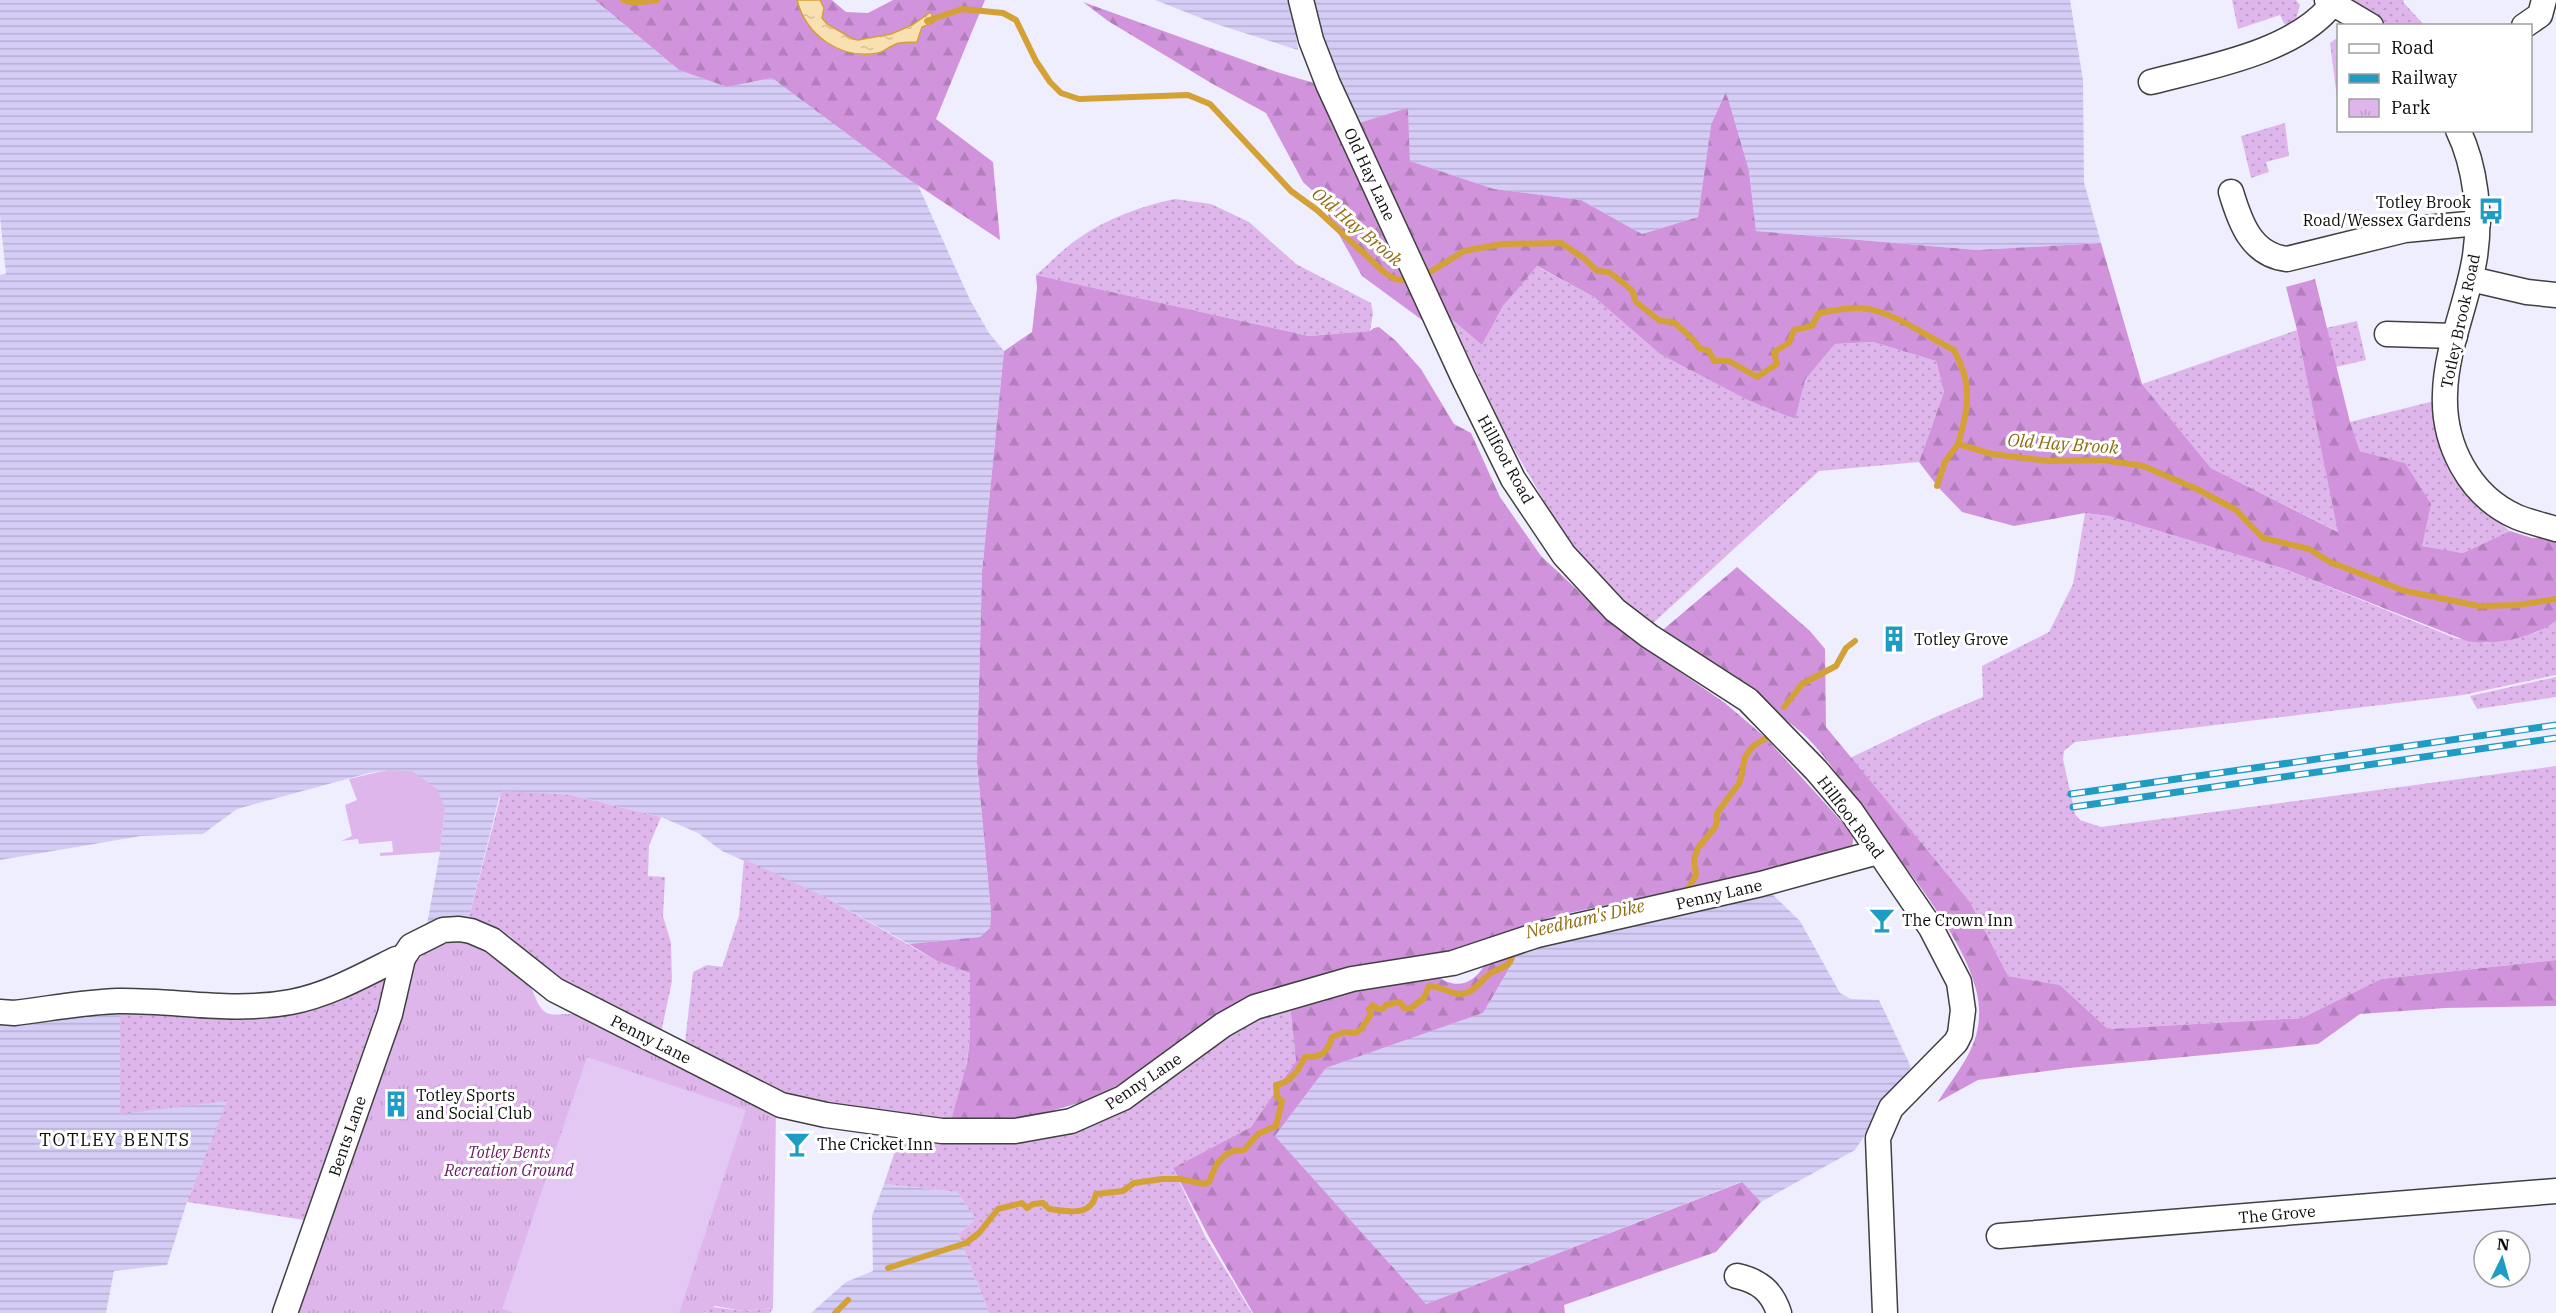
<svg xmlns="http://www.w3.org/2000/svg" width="2556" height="1313" viewBox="0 0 2556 1313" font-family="'IBM Plex Serif',serif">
	<defs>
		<pattern id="farmland-rules" width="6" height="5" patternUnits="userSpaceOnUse" patternTransform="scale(1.5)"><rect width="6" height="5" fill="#d5cdf6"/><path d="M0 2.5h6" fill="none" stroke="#b6afd2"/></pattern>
		<pattern id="grass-dots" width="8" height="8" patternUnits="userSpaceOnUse" patternTransform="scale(1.5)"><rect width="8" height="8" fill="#dfb6eb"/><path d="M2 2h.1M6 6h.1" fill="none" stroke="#be9bc8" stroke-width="1.8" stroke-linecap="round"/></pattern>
		<pattern id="forest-firs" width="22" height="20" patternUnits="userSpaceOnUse" patternTransform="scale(1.5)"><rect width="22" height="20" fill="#d194dc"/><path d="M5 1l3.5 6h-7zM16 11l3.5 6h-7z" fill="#b27ebc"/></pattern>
		<pattern id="park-tufts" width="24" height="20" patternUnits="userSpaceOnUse" patternTransform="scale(1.5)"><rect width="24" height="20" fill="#dfb6eb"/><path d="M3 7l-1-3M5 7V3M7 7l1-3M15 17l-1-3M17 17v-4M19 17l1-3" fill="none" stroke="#be9bc8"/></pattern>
		<pattern id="water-ripples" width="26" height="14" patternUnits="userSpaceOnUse" patternTransform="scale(1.5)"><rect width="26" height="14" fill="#f9e0b0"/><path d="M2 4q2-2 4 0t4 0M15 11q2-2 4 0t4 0" fill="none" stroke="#d4bf96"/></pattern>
	</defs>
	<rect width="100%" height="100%" fill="#efeeff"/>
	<!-- farmland -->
	<g fill="url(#farmland-rules)">
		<path d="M0,0h595l84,70 48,17 45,-9 129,96 16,9 53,117 19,33 15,18 -22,221 -5,190 14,150 -1,16 -10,9 -71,7 -82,-46 -105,-47 -24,-18 -37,-16 -90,-22 -72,3 -30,119 -43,13 14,-78 5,-44 -58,-38 -18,3 -132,36 -34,25 -62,2 -141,24v-585l6,-1 -6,-57z"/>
		<path d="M1155,0h135l10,33 -4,4 2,13 -82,-26z"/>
		<path d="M1310,0h760l13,80 1,102 17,61 -124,7 -221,-19 -7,-60 -38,-46 -13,92 -56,17 -61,-34 -87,-11 -84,-28 -2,-52 -49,14 -35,-77z"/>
		<path d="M1770,892l30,29 40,72 11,6 28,1 32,67 -56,83 -94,52 -20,-20 -315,122 -151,-168 51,-68 157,-55 37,-63 27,-8 42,-6 133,-30 27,-10z"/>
		<path d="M120,1011l108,90 -41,101 -20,63 -53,6 -8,42h-106v-291z"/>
		<path d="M884,1184l73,8 19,27 -18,15 31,79h-178l35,-31 27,-11 -1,-55z"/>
	</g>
	<!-- grass -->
	<g fill="url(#grass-dots)">
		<path d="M2232,0h64l4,5 -4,15 -10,7 -6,-12 -42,14z"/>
		<path d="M2349,0h55l-1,2 21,23h-36z"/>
		<path d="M2338,37v61h-1l-7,-55z"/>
		<path d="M2285,123l4,33 -23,6 3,10 -18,6 -10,-42z"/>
		<path d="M1175,199l36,5 38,18 47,42 75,39 2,10 -3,18 -61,5 -273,-61c14,-12 28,-27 43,-37 29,-20 62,-32 96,-39z"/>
		<path d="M1536,266l58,31 66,57 134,65 11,-39 30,-36 38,-2 63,19 8,31 -25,70 -100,9 -168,154 -28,-24 -57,-62 -56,-97 -60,-124 32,27 21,-39z"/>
		<path d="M2357,321l9,39 -30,7 -10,-39z"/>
		<path d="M2297,330l42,202 -128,-64 -69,-84z"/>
		<path d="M2434,401c3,23 4,50 16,72 12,22 41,42 60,58l-47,22 -41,-7 -17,-83 -45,-12 -10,-29z"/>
		<path d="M2085,513l24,3 176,53 170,69 31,5 49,-10 21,-12v54l-93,20 -388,47 -11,9 -1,8 12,55 5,6 21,7 455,-61v194l-175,19 -79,39 -194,11 -48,-44 -52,-9 -38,-74 -120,-144 83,-40 50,-21 -1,-31 67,-34 24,-48z"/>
		<path d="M2556,677v20l-79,12 -7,-13z"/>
		<path d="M502,791l69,4 90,22 -12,29 -1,30 17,1 -2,39 8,27 1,38 -11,52 -84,-39 -45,-35 -22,-23 -41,-19z"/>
		<path d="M744,859l83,39 110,63 33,12v62l-4,33 -15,52 -52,-8 -68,-5 -59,-19 -87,-45 8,-71 14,-7 15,2 17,-51z"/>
		<path d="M388,978l-84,242 -117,-18 40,-101 -107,13v-103l170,5z"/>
		<path d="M1290,1005l6,56 -45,66 -78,41 32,68 47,77h-263l-31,-79 18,-15 -19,-27 -73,-8 14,-42 9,-5 123,2 212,-116z"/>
		<path d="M712,1307l31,4 30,-3 -3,5h-65z"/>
	</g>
	<!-- forest -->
	<g fill="url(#forest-firs)">
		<path d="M595,0h237l14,12 22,1 25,-13h92l-49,119 57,43 7,78 -99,-66 -129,-96 -45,9 -48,-17z"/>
		<path d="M1083,2l194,70 47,14 100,231 -2,3 -60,-44 -45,-81 -14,-13 -37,-69 -55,-30 -103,-62z"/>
		<path d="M1726,92l23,79 7,60 221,19 124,-7 41,141 69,84 127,64 -41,-202 -11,-43 29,-8 35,143 10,29 45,12 26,41 -9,42 41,7 47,-22 22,7h24v83c-23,17 -62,25 -89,20l-182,-72 -176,-53 -24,-3 -71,13 -52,-14 -24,-25 -19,-25 25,-70 -8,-31 -63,-19 -38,2 -30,36 -10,39 -47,-19 -88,-46 -66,-57 -57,-31 -34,40 -21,39 -32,-27 -28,-53 -63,-142 49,-15 2,53 84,28 87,11 61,34 56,-17 13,-92z"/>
		<path d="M1036,275l273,61 61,-5 4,-3 5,-1 17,14 25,28 33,55 17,9 29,64 41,59 85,79 99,68 41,35 85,94c4,9 2,15 -4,22l-292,62 -108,35 -113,21 -121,48 -113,77 -56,16 -30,6 -28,2 -35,-1 16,-57 3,-28v-62l-33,-12 -28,-17 71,-7 10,-9 1,-16 -14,-150 5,-190 22,-221 28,-19 5,-44z"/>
		<path d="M1737,567l73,64 15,18 1,78 144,175 38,74 52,9 48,44 194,-11 79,-39 175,-19v46l-111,2 -85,6 -42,30 -249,24 -91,12 -40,22c19,-32 43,-54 41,-94 -2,-58 -78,-145 -114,-194 -19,-26 -40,-61 -64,-82 -44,-37 -94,-67 -143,-98z"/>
		<path d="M1520,950l-37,63 -157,55 -51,68 151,168 316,-122 19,20 -45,50 -152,53 1,8h-312l-44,-76 -36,-69 78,-41 45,-66 -6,-56 146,-30c20,17 41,8 51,-15z"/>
	</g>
	<!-- park -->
	<path fill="url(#park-tufts)" d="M459,941c23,1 56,25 70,43 6,9 7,21 16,28 8,6 24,-1 36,4l195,98 -3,194 -30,3 -28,-5 -11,7h-410l119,-348 19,-19z"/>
	<!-- garden -->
	<path fill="#dfb6eb" d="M387,770l25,1 25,18 8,19 -5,44 -60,4v-3l13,-1 -1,-11 -33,3 -1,-5 -17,2 11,-5 -7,-31 12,-5 -8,-21z"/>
	<!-- pitch -->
	<path fill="#e2c8f2" d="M587,1057l159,53 -67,203h-165l-12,-4z"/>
	<!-- water -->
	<path fill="url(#water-ripples)" stroke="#d3a134" stroke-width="1.5" d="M797,0h23l4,8 -2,10 5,6 26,15 5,1 33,-6 21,-9 19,-13 3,10 -12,5 -5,15c-8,1 -16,-1 -23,3 -6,2 -10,7 -16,8 -38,7 -72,-18 -81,-53z"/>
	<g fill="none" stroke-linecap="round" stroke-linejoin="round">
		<!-- stream -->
		<g stroke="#d3a134" stroke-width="6">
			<path d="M623,0l10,3 24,-3"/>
			<path d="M927,21l35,-12 41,4 13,7 20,41 14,21 11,11 18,6 109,-4 22,9 81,87 26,19 68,63 10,6 18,2"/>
			<path d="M1422,277l42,-26 38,-7 59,-1 24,16 12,12 12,1 23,18 4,12 24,19 14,1c9,10 20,15 25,26l10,3 5,10h15l28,16 20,-13 -3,-12 15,-9 5,-13 18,-4 7,-13c13,-2 28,-6 42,-5 33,3 64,28 93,42 19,35 15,57 4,94l34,10 57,7 54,-1 40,6 54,23 39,21 27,28 46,11 21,13 75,29 74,15 39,-1 38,-6"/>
			<path d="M1937,486l8,-24 13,-18"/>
			<path d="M1784,707l18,-23 34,-18 10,-18 9,-7"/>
			<path d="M1688,889l8,-14 -2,-16 4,-11 18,-22 1,-13 23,-31 5,-25 8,-11 13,-8"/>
			<path d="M888,1268l78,-25 13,-10 19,-24 24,-6 5,5 6,-4 10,-1 6,6c18,2 42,9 47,-15l27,-3 11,-8 28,-4h18l24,5 5,-2c6,-17 14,-33 35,-32l14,-16 18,-8 6,-25 -5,-4 -1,-12c15,-3 22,-14 29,-28 16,1 23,-5 27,-20l13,-5 11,1 6,-5 9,-14 -2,-5 4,-4 5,4h5l3,-4 14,-3 4,6h7l13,-10 5,-12c12,0 20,8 32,8 14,-1 19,-14 30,-21 10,-6 23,-6 20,-21l4,-1"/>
			<path d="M835,1313l13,-13"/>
		</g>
		<!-- minor casing -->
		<g stroke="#404040" stroke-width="27">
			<g id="minor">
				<path d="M1301,0l10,40 17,44 135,293 50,102 51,76 51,55 34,26 99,64 68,70 35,41 80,117 28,54 4,28 -3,24 -4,8 -65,66 -13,30 7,175"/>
				<path d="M2327,0l44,26"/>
				<path d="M2524,26l16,-11 4,-15"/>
				<path d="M2151,82c57,-15 145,-30 182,-79"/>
				<path d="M2458,130c18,37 23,86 17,126 -7,46 -29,91 -30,138 -2,50 24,102 72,123 12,5 26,8 39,12"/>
				<path d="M2231,192c9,30 20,63 56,67l118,-29 73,-7"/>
				<path d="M2471,279l56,13 29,3"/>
				<path d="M2387,334l68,2"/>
				<path d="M0,1012l14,1c34,-4 70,-11 104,-12 58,-1 114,12 173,1 37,-7 71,-26 105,-43l7,-1"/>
				<path d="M1999,1236l557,-45"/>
				<path d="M1737,1276c22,5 35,15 42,37"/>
				<path d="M285,1313l105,-299 13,-56 8,-12 32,-16 16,-1 12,2 21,9 63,50 226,115 45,10 116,16h73l56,-10 52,-23 100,-73 32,-18 97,-28 101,-16 84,-28 224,-51 117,-32"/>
			</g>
		</g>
		<!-- minor -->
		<use href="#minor" stroke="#fff" stroke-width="24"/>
		<!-- rail casing -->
		<g stroke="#1f9cc3" stroke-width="7">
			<g id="rail">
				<path d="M2071,794l485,-69"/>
				<path d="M2073,807l483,-69"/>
			</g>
		</g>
		<!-- rail -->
		<use href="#rail" stroke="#fff" stroke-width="4.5" stroke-dasharray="14" stroke-linecap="butt"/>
	</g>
	<!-- icons -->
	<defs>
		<g id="bus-bare" transform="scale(2.07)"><path d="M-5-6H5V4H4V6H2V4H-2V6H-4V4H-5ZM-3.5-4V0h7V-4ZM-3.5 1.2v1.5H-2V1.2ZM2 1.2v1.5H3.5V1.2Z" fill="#1f9cc3" stroke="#fff" stroke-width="2.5" paint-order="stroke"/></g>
		<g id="building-bare" transform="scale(2.07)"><path d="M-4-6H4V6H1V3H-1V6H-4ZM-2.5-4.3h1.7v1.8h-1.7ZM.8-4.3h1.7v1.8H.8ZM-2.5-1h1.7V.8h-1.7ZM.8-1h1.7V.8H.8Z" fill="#1f9cc3" stroke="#fff" stroke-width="2.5" paint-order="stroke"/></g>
		<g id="bar-bare" transform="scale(2.07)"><path d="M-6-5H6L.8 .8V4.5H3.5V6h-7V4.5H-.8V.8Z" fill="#1f9cc3" stroke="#fff" stroke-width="2.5" paint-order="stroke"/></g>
	</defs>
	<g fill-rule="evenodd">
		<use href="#bus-bare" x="2491" y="211"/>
		<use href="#building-bare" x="1894" y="639"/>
		<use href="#bar-bare" x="1882" y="920"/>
		<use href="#building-bare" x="396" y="1104"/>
		<use href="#bar-bare" x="797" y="1144"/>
	</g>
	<g text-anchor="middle" stroke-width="6" stroke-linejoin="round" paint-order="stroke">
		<!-- street labels -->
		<g font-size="16" fill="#0d0d0d" stroke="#fff">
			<text transform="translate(1370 174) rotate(65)" y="6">Old Hay Lane</text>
			<text transform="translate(2460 321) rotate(-78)" y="6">Totley Brook Road</text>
			<text transform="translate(1506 459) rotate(61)" y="6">Hillfoot Road</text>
			<text transform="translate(1851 817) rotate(53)" y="6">Hillfoot Road</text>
			<text transform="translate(1719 894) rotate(-13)" y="6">Penny Lane</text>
			<text transform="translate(651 1039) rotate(27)" y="6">Penny Lane</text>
			<text transform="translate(1143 1081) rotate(-34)" y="6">Penny Lane</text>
			<text transform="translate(347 1136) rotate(-71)" y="6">Bents Lane</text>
			<text transform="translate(2277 1214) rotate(-5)" y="6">The Grove</text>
		</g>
		<!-- poi labels -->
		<g font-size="16" fill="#0d0d0d" stroke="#fff" text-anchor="start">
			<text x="2471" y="208" text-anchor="end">Totley Brook<tspan x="2471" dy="18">Road/Wessex Gardens</tspan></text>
			<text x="1914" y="645">Totley Grove</text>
			<text x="1902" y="926">The Crown Inn</text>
			<text x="416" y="1101">Totley Sports<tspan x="416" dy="18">and Social Club</tspan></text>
			<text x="817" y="1150">The Cricket Inn</text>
		</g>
		<!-- park labels -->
		<g font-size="16" font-style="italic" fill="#681b62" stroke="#fff">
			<text x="509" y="1158">Totley Bents<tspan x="509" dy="18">Recreation Ground</tspan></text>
		</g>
		<!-- water labels -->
		<g font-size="18" font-style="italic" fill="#8f6c11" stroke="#fff">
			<text transform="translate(1357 227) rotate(40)" y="6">Old Hay Brook</text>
			<text transform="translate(2063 444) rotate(4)" y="6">Old Hay Brook</text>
			<text transform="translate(1585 919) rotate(-13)" y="6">Needham's Dike</text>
		</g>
		<!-- neighbourhood labels -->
		<g font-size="18" letter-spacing="1.5" fill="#0d0d0d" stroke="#fff">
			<text x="115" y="1146">TOTLEY BENTS</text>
		</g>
	</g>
	<!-- legend -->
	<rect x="2337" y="24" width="195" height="108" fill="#ffffff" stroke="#9e9e9e" stroke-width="1.5"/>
	<rect x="2349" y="44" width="30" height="9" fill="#ffffff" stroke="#9e9e9e" stroke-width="1.5"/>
	<text x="2391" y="54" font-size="18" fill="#0d0d0d">Road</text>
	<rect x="2349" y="74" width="30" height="9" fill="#1f9cc3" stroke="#9e9e9e" stroke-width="1.5"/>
	<text x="2391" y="84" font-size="18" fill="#0d0d0d">Railway</text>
	<rect x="2349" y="99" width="30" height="18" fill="url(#park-tufts)" stroke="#9e9e9e" stroke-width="1.5"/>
	<text x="2391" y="114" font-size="18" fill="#0d0d0d">Park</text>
	<!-- north arrow -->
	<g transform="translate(2502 1259) rotate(5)"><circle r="28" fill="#ffffff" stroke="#9e9e9e" stroke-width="1.5"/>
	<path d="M0-4.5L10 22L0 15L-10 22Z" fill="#1f9cc3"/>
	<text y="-9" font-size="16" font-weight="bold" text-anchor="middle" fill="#0d0d0d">N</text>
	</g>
</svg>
